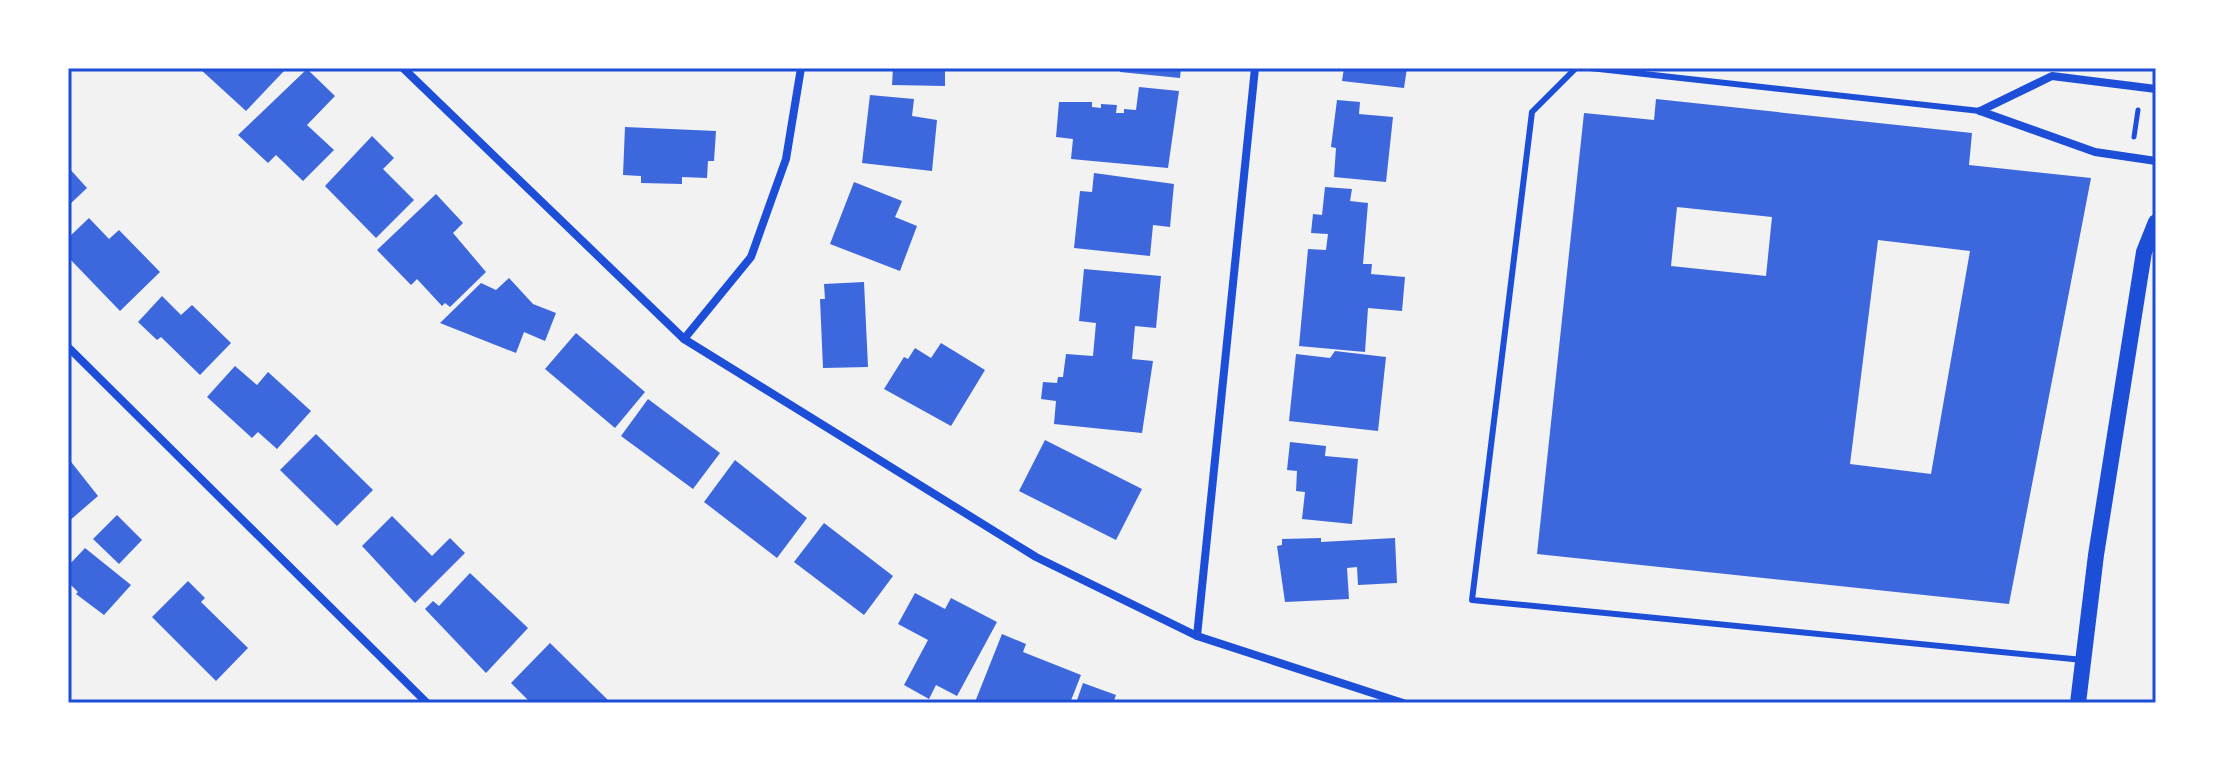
<svg xmlns="http://www.w3.org/2000/svg" width="2224" height="771" viewBox="0 0 2224 771" font-family="'Roboto Condensed',sans-serif">
	<rect width="100%" height="100%" fill="#f2f2f2"/>
	<!-- building -->
	<g fill="#3d67dc" fill-rule="evenodd">
		<path d="M199,68h82l3,3 -38,40z"/>
		<path d="M893,68h52v18l-53,-1z"/>
		<path d="M1120,68h61l-1,10 -60,-6z"/>
		<path d="M1344,68h63l-3,20 -62,-7z"/>
		<path d="M307,69l28,27 -28,29 27,25 -31,31 -27,-26 -8,8 -30,-28z"/>
		<path d="M1139,87l40,4 -11,77 -97,-9 2,-20 -17,-2 3,-35h33v5l9,1v-4l16,1 -1,8h8v-4l12,1z"/>
		<path d="M870,95l44,4 -2,17 25,4 -5,51 -70,-8z"/>
		<path d="M1656,99l316,34 -3,32 122,13 -82,426 -472,-50 47,-441 70,7zM1677,207l95,10 -6,59 -95,-10zM1878,240l92,11 -39,223 -81,-10z"/>
		<path d="M1337,100l23,2 -1,12 34,3 -7,65 -52,-5 2,-29 -5,-1z"/>
		<path d="M625,127l91,4 -2,30h-6l-1,17 -25,-1v7l-41,-1v-7l-18,-1z"/>
		<path d="M372,136l22,22 -11,11 31,31 -38,38 -51,-52z"/>
		<path d="M68,167l19,21 -19,18z"/>
		<path d="M1094,173l80,11 -4,43 -17,-2 -3,31 -76,-8 6,-57 12,1z"/>
		<path d="M854,182l48,19 -7,16 22,9 -17,45 -70,-27z"/>
		<path d="M1325,187l27,2 -2,12 18,2 -5,61h9l-1,10 34,3 -3,34 -34,-3 -3,44 -66,-6 9,-97 18,1 2,-16 -17,-1 2,-19 9,1z"/>
		<path d="M436,194l27,29 -10,10 33,39 -36,35 -5,-4 -3,3 -25,-27 -6,6 -34,-35z"/>
		<path d="M89,218l20,21 10,-9 41,42 -40,39 -52,-54v-19z"/>
		<path d="M1084,269l77,7 -5,52 -21,-2 -3,33 21,2 -11,72 -88,-9 2,-23 -15,-2 2,-17 14,1 1,-6h5l3,-23 27,2 3,-33 -17,-2z"/>
		<path d="M509,278l24,26 23,9 -11,28 -21,-9 -8,21 -76,-30 41,-40 15,7z"/>
		<path d="M864,282l4,85 -45,1 -3,-69h5l-1,-15z"/>
		<path d="M162,296l19,19 11,-10 39,38 -31,32 -39,-38 -4,3 -19,-18z"/>
		<path d="M576,333l69,59 -30,36 -70,-59z"/>
		<path d="M941,343l44,27 -34,56 -67,-37 20,-32 4,2 7,-11 16,10z"/>
		<path d="M1335,351l51,6 -8,74 -89,-10 7,-67 34,4z"/>
		<path d="M235,366l22,19 11,-13 43,39 -34,38 -19,-17 -6,6 -45,-41z"/>
		<path d="M648,399l72,54 -27,36 -72,-53z"/>
		<path d="M316,434l57,56 -36,36 -57,-56z"/>
		<path d="M1045,440l97,49 -26,51 -97,-49z"/>
		<path d="M1290,442l36,4 -1,10 33,3 -6,65 -50,-5 3,-27 -9,-1 1,-20 -10,-1z"/>
		<path d="M68,458l30,38 -30,26z"/>
		<path d="M735,460l72,58 -30,40 -73,-56z"/>
		<path d="M117,515l25,25 -23,24 -26,-25z"/>
		<path d="M392,516l40,40 18,-18 15,15 -50,50 -53,-57z"/>
		<path d="M824,523l69,53 -29,39 -70,-53z"/>
		<path d="M1321,538v4l74,-4 2,45 -39,2 -1,-18 -10,1 2,31 -64,3 -8,-56 5,-1v-6z"/>
		<path d="M85,548l46,37 -27,30 -28,-21 2,-2 -10,-10v-16z"/>
		<path d="M470,573l58,55 -42,45 -61,-64 8,-8 6,5z"/>
		<path d="M188,581l17,17 -4,4 47,46 -32,33 -64,-64z"/>
		<path d="M915,593l30,16 6,-11 46,24 -40,74 -21,-11 -7,14 -25,-14 24,-45 -30,-16z"/>
		<path d="M1002,634l24,10 -3,8 58,23 -11,28 -95,-1z"/>
		<path d="M550,643l61,60h-80l-20,-20z"/>
		<path d="M1083,683l33,12 -3,8h-37z"/>
	</g>
	<g fill="none" stroke-linecap="round" stroke-linejoin="round">
		<!-- path -->
		<path stroke="#1d4ed8" stroke-width="5" d="M2134,137l4,-27"/>
		<!-- service -->
		<g stroke="#1d4ed8" stroke-width="6">
			<path d="M1576,68l-44,44 -60,488 611,60"/>
			<path d="M1590,68l390,43"/>
		</g>
		<!-- minor -->
		<g stroke="#1d4ed8" stroke-width="8">
			<path d="M403,68l281,271 352,218 161,79 206,67"/>
			<path d="M1980,111l72,-35 104,13"/>
			<path d="M1980,111l115,41 61,9"/>
			<path d="M684,339l67,-82 35,-98 15,-91"/>
			<path d="M68,347l359,356"/>
			<path d="M1197,636l58,-568"/>
		</g>
		<!-- secondary -->
		<path stroke="#1d4ed8" stroke-width="16" d="M2078,703l18,-148 48,-303 12,-30"/>
	</g>
	<!-- border -->
	<rect width="2224" height="771" fill="none" stroke="#ffffff" stroke-width="140"/>
	<rect x="70" y="70" width="2084" height="631" fill="none" stroke="#1d4ed8" stroke-width="3"/>
</svg>
